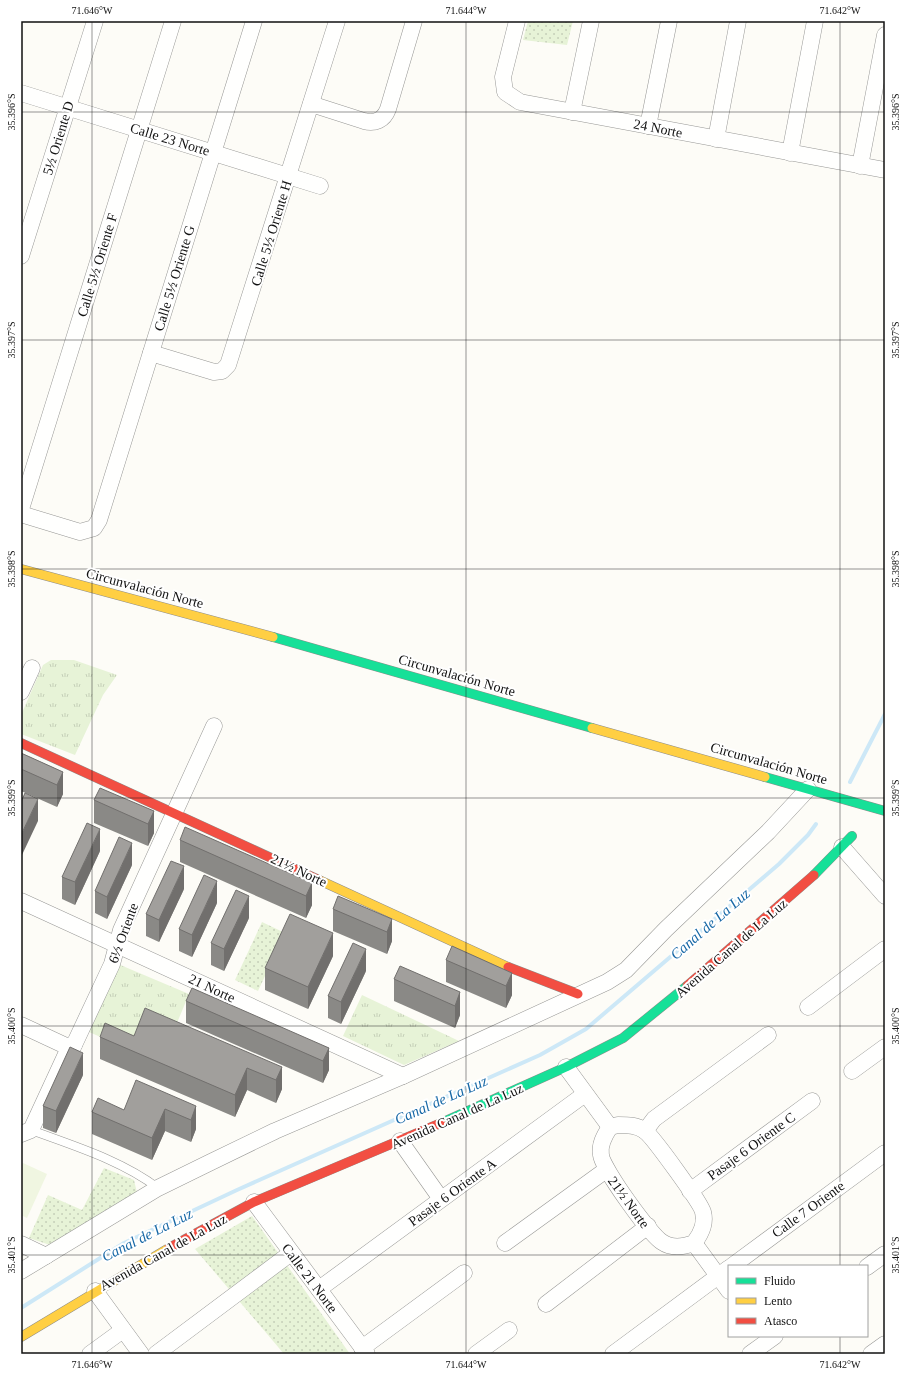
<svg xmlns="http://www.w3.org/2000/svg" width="906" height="1375" viewBox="0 0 906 1375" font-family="'Times New Roman',serif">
	<defs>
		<pattern id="grass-tufts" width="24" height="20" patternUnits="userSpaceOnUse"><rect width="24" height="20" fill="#e7f3d7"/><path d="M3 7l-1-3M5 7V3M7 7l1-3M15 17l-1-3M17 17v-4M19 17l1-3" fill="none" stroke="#c5cfb8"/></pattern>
		<pattern id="park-dots" width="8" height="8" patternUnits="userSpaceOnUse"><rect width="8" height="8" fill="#e7f3d7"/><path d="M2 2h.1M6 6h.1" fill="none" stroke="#c5cfb8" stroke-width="1.8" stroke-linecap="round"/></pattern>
	</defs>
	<rect width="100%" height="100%" fill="#fdfcf7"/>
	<!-- grass -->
	<g fill="url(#grass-tufts)">
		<path d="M51,660h23l43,15 -14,20 -28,60 -54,-21v-19l22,-50z"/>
		<path d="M118,964l71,30 -17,41 -39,16 -44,-19z"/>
		<path d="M362,995l97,46 -55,24 -61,-29z"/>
	</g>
	<!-- park -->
	<g fill="url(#park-dots)">
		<path d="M528,21h45l-6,24 -44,-5z"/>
		<path d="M262,922l23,11 -27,58 -23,-11z"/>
		<path d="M104,1168l30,12 3,13 -87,52 -21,-7 19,-43 34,15z"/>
		<path d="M252,1216l98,138h-66l-89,-105z"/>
	</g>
	<!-- pitch -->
	<path fill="#f0f6e1" d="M23,1163l24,11 -20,44 -6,-3v-49z"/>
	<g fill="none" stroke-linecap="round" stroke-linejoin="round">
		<!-- stream -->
		<g stroke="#cde8f7" stroke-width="4">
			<path d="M850,782l35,-68"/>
			<path d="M21,1308l103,-65 113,-53 303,-135 46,-26 193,-165 29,-29 8,-11"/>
		</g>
		<!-- lane casing -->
		<g stroke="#979795" stroke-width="9">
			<path id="lane" d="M31,1130c43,16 90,30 127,58"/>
		</g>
		<!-- street casing -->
		<g stroke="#979795" stroke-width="17">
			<g id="street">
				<path d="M517,21l-14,56 2,15 15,10 365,68"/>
				<path d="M21,93l299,93"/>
				<path d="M311,104l53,17c11,3 20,-1 24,-12l26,-88"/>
				<path d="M572,112l19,-91"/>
				<path d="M648,126l21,-105"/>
				<path d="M716,139l22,-118"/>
				<path d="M790,153l25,-132"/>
				<path d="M860,166l25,-131"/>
				<path d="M21,256l74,-235"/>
				<path d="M151,353l63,19 8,-1 6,-6 109,-344"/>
				<path d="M21,509l152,-488"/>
				<path d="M21,514l59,18 14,-4 5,-8 155,-499"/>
				<path d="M21,692l11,-24"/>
				<path d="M842,847l43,49"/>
				<path d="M21,901l382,175"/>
				<path d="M808,1007l77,-58"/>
				<path d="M21,1025l45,21 8,-1"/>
				<path d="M566,1067l44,60"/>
				<path d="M852,1071l33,-24"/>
				<path d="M618,1125c10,0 19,0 27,6 8,6 56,72 58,81 3,11 -2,22 -9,31 -11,4 -22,6 -32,-1 -11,-6 -60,-74 -61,-87 -2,-10 3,-19 9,-28z"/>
				<path d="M645,1131l9,-12 114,-84"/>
				<path d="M21,1134l10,-4 36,-78 7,-7 38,-81 9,-34 93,-204"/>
				<path d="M400,1141l41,58"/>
				<path d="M690,1191l122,-90"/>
				<path d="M254,1202l113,152"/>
				<path d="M505,1243l101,-73"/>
				<path d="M694,1243l35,48"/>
				<path d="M21,1244l25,12"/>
				<path d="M732,1266l153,-113"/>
				<path d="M867,1267l18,-13"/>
				<path d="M21,1271l137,-83 53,-26 64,-31 128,-55 204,-94 19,-12 40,-41 102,-97 40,-43"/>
				<path d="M319,1289l266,-195"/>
				<path d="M95,1291l46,63"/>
				<path d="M546,1304l102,-78"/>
				<path d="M362,1348l102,-75"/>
				<path d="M90,1354l33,-24"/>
				<path d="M156,1354l135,-101"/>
				<path d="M476,1354l33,-24"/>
				<path d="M613,1354l116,-86"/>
				<path d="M750,1354l25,-18"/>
				<path d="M871,1354l14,-10"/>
			</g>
		</g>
		<!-- fast casing -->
		<g stroke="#8e8d8b" stroke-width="10">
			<g id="fast">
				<path d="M273,637l319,91"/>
				<path d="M765,777l120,34"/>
				<path d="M814,875l38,-39"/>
				<path d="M441,1123l125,-56 57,-29 64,-52"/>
			</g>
		</g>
		<!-- slow casing -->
		<g stroke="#8e8d8b" stroke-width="10">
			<g id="slow">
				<path d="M21,569l252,68"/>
				<path d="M592,728l173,49"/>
				<path d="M319,880l189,87"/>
				<path d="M21,1337l148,-89"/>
			</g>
		</g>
		<!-- jam casing -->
		<g stroke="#8e8d8b" stroke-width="10">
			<g id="jam">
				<path d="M21,743l298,137"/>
				<path d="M508,967l70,27"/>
				<path d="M687,986l127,-111"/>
				<path d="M169,1248l85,-46 187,-79"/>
			</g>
		</g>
		<!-- lane -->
		<use href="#lane" stroke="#fffffe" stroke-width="8"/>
		<!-- street -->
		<use href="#street" stroke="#fffffe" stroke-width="16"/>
		<!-- fast -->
		<use href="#fast" stroke="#16e098" stroke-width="9"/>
		<!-- slow -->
		<use href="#slow" stroke="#ffcf43" stroke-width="9"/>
		<!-- jam -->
		<use href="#jam" stroke="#f24e42" stroke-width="9"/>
	</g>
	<!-- wall -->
	<g fill="#8a8986">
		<path d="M21,753l42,19v22l-6,13 -36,-16z"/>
		<path d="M94,800l60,11v22l-6,13 -54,-23z"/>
		<path d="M180,840l132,43v22l-6,13 -126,-56z"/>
		<path d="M100,851l-25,54 -13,-6v-22z"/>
		<path d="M132,865l-25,54 -12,-6v-22z"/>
		<path d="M184,889l-25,53 -13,-6v-22z"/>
		<path d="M217,903l-25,54 -13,-6v-22z"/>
		<path d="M333,909l59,10v22l-5,13 -54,-23z"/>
		<path d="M249,918l-25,53 -13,-6v-22z"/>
		<path d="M333,956l-25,53 -43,-19v-22z"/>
		<path d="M446,960l66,13v22l-6,13 -60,-26z"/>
		<path d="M366,971l-25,53 -13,-6v-22z"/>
		<path d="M394,979l66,13v23l-5,13 -61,-27z"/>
		<path d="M186,1001l143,47v22l-6,13 -137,-60z"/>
		<path d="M134,1036l148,31v22l-6,14 -29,-13 -12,27 -135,-58v-22z"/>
		<path d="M83,1075l-27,58 -13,-5v-22z"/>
		<path d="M196,1106v23l-5,13 -26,-11 -13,29 -60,-26v-22z"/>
	</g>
	<!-- shaded-wall -->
	<g fill="#716f6d">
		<path d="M63,772v22l-6,13v-22z"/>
		<path d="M38,799v22l-17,36v-22z"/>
		<path d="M154,811v22l-6,13v-22z"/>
		<path d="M100,829v22l-25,54v-23z"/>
		<path d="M132,843v22l-25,54v-22z"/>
		<path d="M184,866v23l-25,53v-22z"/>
		<path d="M217,881v22l-25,54v-22z"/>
		<path d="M312,883v22l-6,13v-22z"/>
		<path d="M249,896v22l-25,53v-22z"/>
		<path d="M392,919v22l-5,13v-22z"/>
		<path d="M333,933v23l-25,53v-22z"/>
		<path d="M366,949v22l-25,53v-22z"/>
		<path d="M512,973v22l-6,13v-22z"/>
		<path d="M460,992v23l-5,13v-22z"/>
		<path d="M329,1048v22l-6,13v-22z"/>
		<path d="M83,1053v22l-27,58v-22z"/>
		<path d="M282,1067v22l-6,14v-23z"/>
		<path d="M247,1068v22l-12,27v-22z"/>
		<path d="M196,1106v23l-5,13v-22z"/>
		<path d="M165,1109v22l-13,29v-22z"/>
	</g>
	<!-- building -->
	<g fill="#a19f9c" stroke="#716f6d">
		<path d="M21,753l42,19 -6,13 -36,-16z"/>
		<path d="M100,788l54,23 -6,13 -54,-24z"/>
		<path d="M25,793l13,6 -17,36v-33z"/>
		<path d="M87,823l13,6 -25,53 -13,-5z"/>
		<path d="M185,827l127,56 -6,13 -126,-56z"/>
		<path d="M119,837l13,6 -25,54 -12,-6z"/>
		<path d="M171,861l13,5 -25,54 -13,-6z"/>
		<path d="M204,875l13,6 -25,54 -13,-6z"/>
		<path d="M236,890l13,6 -25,53 -13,-6z"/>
		<path d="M338,896l54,23 -5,13 -54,-23z"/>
		<path d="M290,914l43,19 -25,54 -43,-19z"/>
		<path d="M353,943l13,6 -25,53 -13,-6z"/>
		<path d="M452,946l60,27 -6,13 -60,-26z"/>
		<path d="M400,966l60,26 -5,14 -61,-27z"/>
		<path d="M192,988l137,60 -6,13 -137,-60z"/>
		<path d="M145,1008l137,59 -6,13 -29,-12 -12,27 -135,-58 5,-14 29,13z"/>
		<path d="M70,1047l13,6 -27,58 -13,-5z"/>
		<path d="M136,1080l60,26 -5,14 -26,-11 -13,29 -60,-26 6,-14 26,12z"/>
	</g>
	<!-- ticks -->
	<path fill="none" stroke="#111" stroke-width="1" stroke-opacity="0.45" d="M92,21v1333M466,21v1333M840,21v1245M21,112h864M21,340h864M21,569h864M21,798h864M21,1026h864M21,1255h864M840,1336v18"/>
	<g text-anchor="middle" stroke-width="4" stroke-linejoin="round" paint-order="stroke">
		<!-- street labels -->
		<g font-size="14" fill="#111" stroke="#fff">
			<text transform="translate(658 128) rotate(11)" y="5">24 Norte</text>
			<text transform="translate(58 138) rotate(-73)" y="5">5½ Oriente D</text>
			<text transform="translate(170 139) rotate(17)" y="5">Calle 23 Norte</text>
			<text transform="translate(271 233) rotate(-73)" y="5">Calle 5½ Oriente H</text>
			<text transform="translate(97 265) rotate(-73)" y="5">Calle 5½ Oriente F</text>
			<text transform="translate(174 278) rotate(-73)" y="5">Calle 5½ Oriente G</text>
			<text transform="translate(145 588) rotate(15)" y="5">Circunvalación Norte</text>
			<text transform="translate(457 675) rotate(16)" y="5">Circunvalación Norte</text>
			<text transform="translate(769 763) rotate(16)" y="5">Circunvalación Norte</text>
			<text transform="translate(299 870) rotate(25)" y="5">21½ Norte</text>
			<text transform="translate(123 933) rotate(-70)" y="5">6½ Oriente</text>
			<text transform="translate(731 948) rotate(-41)" y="5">Avenida Canal de La Luz</text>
			<text transform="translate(212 988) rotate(25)" y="5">21 Norte</text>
			<text transform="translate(457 1116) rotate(-24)" y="5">Avenida Canal de La Luz</text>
			<text transform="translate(751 1146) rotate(-36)" y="5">Pasaje 6 Oriente C</text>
			<text transform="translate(452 1192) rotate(-36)" y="5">Pasaje 6 Oriente A</text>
			<text transform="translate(629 1202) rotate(54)" y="5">21½ Norte</text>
			<text transform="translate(808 1209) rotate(-36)" y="5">Calle 7 Oriente</text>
			<text transform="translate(163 1252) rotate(-29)" y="5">Avenida Canal de La Luz</text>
			<text transform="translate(310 1278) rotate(53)" y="5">Calle 21 Norte</text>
		</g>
		<!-- water labels -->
		<g font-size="15" font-style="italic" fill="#1768a6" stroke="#fff">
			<text transform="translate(710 924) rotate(-41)" y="5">Canal de La Luz</text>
			<text transform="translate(441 1100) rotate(-24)" y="5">Canal de La Luz</text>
			<text transform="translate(147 1235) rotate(-27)" y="5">Canal de La Luz</text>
		</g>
	</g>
	<!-- border -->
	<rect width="906" height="1375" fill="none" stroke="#ffffff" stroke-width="44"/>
	<!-- legend -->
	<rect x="728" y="1265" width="140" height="72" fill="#ffffff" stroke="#a0a0a0"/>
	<rect x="736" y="1278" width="20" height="6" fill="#16e098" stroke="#a0a0a0"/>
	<text x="764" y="1285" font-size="12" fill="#111111">Fluido</text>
	<rect x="736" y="1298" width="20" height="6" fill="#ffcf43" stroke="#a0a0a0"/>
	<text x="764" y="1305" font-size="12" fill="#111111">Lento</text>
	<rect x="736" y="1318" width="20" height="6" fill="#f24e42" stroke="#a0a0a0"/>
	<text x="764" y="1325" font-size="12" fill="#111111">Atasco</text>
	<rect x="22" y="22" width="862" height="1331" fill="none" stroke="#111" stroke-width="1.5"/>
	<g font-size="10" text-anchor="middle" fill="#111">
		<text x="92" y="14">71.646°W</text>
		<text x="466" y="14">71.644°W</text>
		<text x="840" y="14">71.642°W</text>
		<text transform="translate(11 112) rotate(-90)" y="4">35.396°S</text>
		<text transform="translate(895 112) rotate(-90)" y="4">35.396°S</text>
		<text transform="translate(11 340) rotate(-90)" y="4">35.397°S</text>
		<text transform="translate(895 340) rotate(-90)" y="4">35.397°S</text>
		<text transform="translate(11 569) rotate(-90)" y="4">35.398°S</text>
		<text transform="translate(895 569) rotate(-90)" y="4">35.398°S</text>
		<text transform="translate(11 798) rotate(-90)" y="4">35.399°S</text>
		<text transform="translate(895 798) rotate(-90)" y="4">35.399°S</text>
		<text transform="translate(11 1026) rotate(-90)" y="4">35.400°S</text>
		<text transform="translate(895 1026) rotate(-90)" y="4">35.400°S</text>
		<text transform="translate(11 1255) rotate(-90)" y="4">35.401°S</text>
		<text transform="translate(895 1255) rotate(-90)" y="4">35.401°S</text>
		<text x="92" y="1368">71.646°W</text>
		<text x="466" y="1368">71.644°W</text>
		<text x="840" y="1368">71.642°W</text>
	</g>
</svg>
